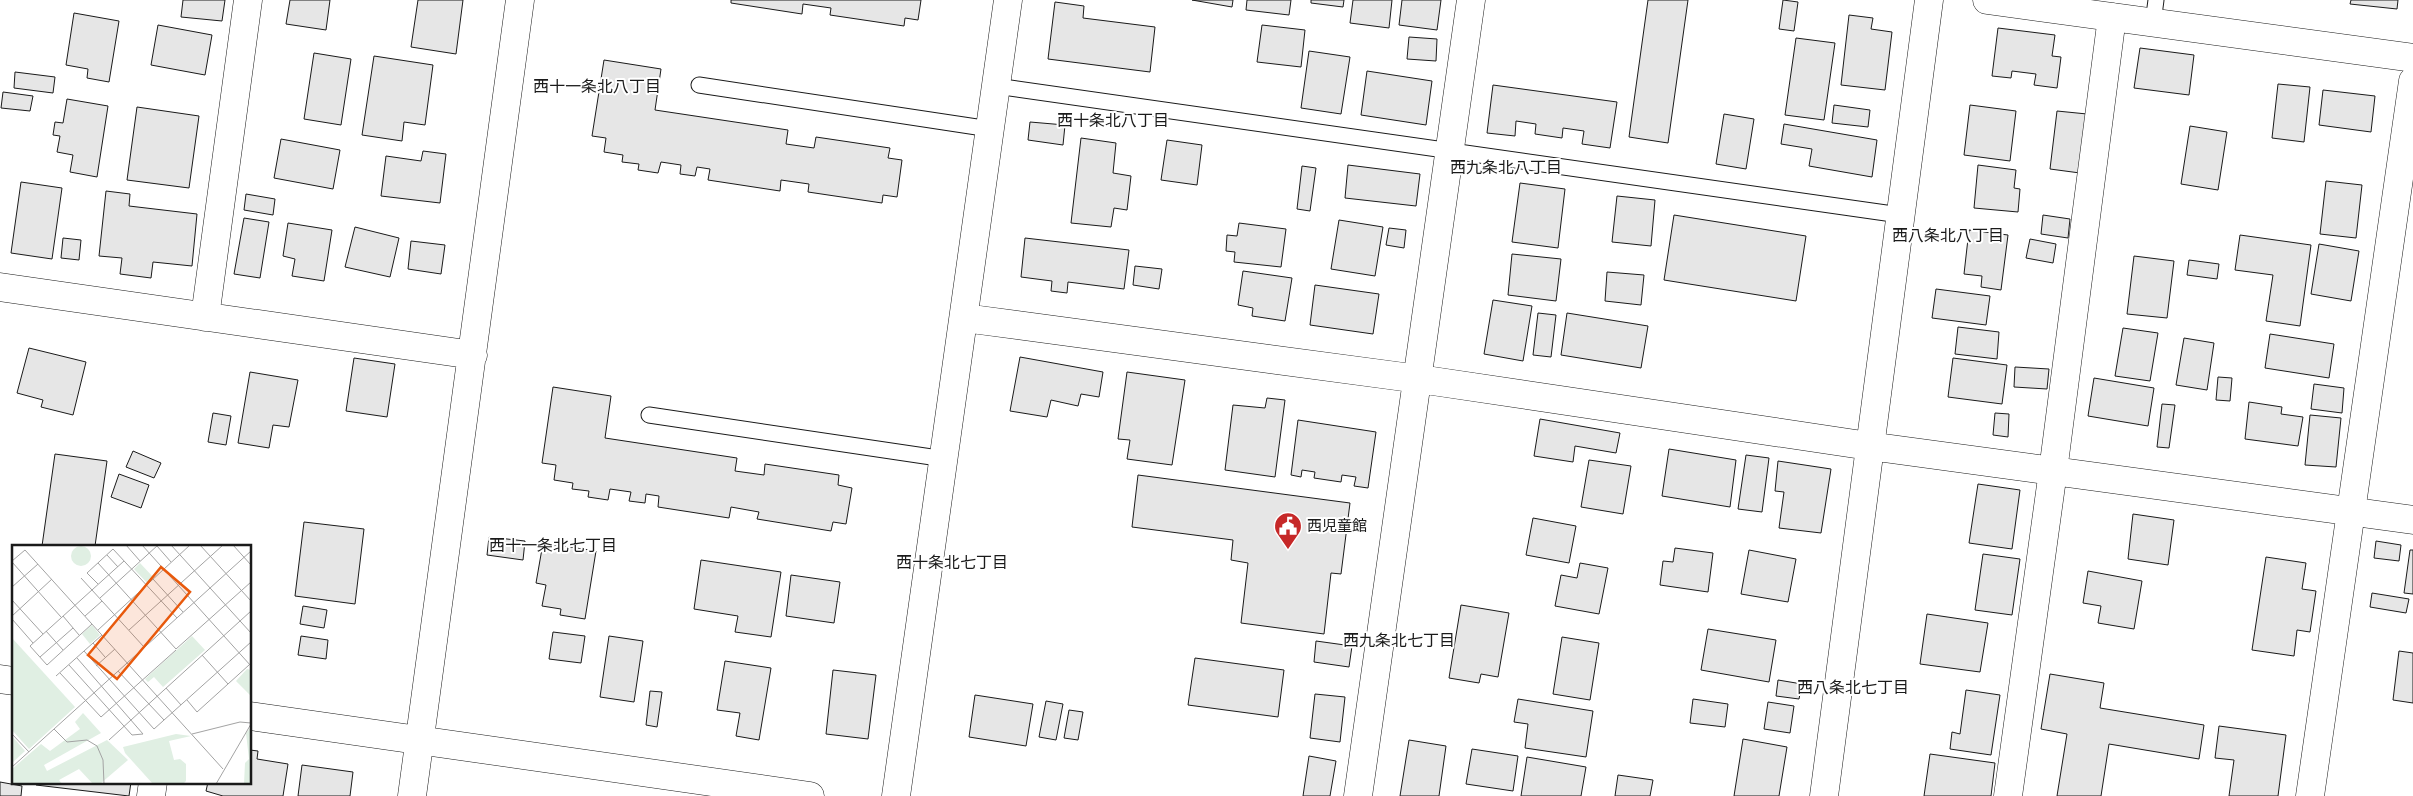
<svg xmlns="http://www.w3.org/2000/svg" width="2413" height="796" font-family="Poppins,'Noto Sans JP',sans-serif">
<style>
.building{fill:#e6e6e6;stroke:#1a1a1a}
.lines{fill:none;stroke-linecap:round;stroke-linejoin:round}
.lane-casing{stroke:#1a1a1a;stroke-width:17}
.street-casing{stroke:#1a1a1a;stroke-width:29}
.lane{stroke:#fff;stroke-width:15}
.street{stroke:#fff;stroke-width:28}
.labels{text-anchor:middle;stroke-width:4;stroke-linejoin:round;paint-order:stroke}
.poi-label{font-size:15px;fill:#1a1a1a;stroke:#fff;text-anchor:start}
.neighbourhood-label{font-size:16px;fill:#1a1a1a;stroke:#fff}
.inset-road{fill:none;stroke:#a3a3a3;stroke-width:1}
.view{fill:#e8590c;fill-opacity:0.15;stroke:#e8590c;stroke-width:2.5}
.inset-edge{fill:none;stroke:#1a1a1a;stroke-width:2.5}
</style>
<rect width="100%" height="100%" fill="#fff"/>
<!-- building -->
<path class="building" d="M183 0H225L222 21 181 17Z
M290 0H330L326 30 286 24Z
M418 0H463L456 54 411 47Z
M731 0H921L918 20 905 18 904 26 830 15 831 8 803 4 802 14 731 3Z
M1192 0H1233L1232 7Z
M1247 0H1291L1289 15 1246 10Z
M1311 0H1344L1343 7 1311 3Z
M1353 0H1392L1389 28 1350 23Z
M1402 0H1441L1437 30 1399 25Z
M1648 0H1688L1668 143 1629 137Z
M1783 0 1798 2 1794 31 1779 29Z
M2351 0H2398L2397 9 2350 4Z
M1055 2 1084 6 1083 18 1155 27 1150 72 1048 59Z
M74 13 119 21 109 82 87 78 88 69 66 65Z
M1849 15 1873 18 1871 29 1892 32 1885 90 1841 85Z
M158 25 212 35 205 75 151 65Z
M1262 25 1305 30 1301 67 1257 62Z
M1998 28 2055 35 2052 56 2061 57 2057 88 2034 85 2036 74 2012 71 2011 78 1992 76Z
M1409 37 1437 39 1436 61 1407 59Z
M1796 38 1835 43 1824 120 1785 115Z
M2140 48 2194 55 2189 95 2134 88Z
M1309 51 1350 57 1341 114 1301 108Z
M314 53 351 59 341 125 304 119Z
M374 56 433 65 425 125 404 122 402 141 362 135Z
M604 60 661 69 655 110 788 130 786 144 814 148 816 137 890 148 888 158 902 160 897 197 883 195 882 203 808 192 809 184 781 180 780 191 708 180 710 169 697 167 695 176 680 174 681 165 661 162 658 173 638 170 639 164 622 162 623 155 604 152 606 138 592 136Z
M1367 71 1432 81 1426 125 1361 115Z
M15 72 55 77 53 93 14 88Z
M2278 84 2310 87 2304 142 2272 138Z
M1493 85 1617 102 1610 148 1582 144 1584 131 1563 128 1562 138 1535 134 1536 124 1516 121 1515 136 1487 133Z
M2323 90 2375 96 2371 132 2319 125Z
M3 92 33 96 30 111 1 108Z
M67 99 108 106 97 177 70 172 73 155 57 152 60 136 53 135 55 122 63 123Z
M1834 105 1870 110 1868 127 1832 123Z
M1970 105 2016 111 2010 161 1964 155Z
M137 107 199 116 189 188 127 180Z
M2057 111 2087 114 2080 173 2050 169Z
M1724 114 1754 119 1746 169 1716 164Z
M1030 122 1065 125 1063 145 1028 140Z
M1784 124 1877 140 1872 177 1809 166 1812 149 1781 144Z
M2190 126 2227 132 2218 190 2181 184Z
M1081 138 1116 143 1113 173 1131 176 1127 210 1114 208 1111 227 1071 223Z
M281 139 340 150 333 189 274 178Z
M1167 140 1202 145 1197 185 1161 180Z
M423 151 446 154 440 203 381 196 386 156 421 161Z
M1348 165 1420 174 1416 206 1345 198Z
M1978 165 2016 170 2014 188 2020 189 2018 212 1974 208Z
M1302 166 1316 168 1310 211 1297 209Z
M2326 181 2362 185 2356 238 2320 234Z
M21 182 62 188 52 259 11 253Z
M1520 183 1565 189 1558 248 1512 242Z
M106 191 130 194 129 206 197 214 192 266 153 262 151 278 120 274 122 258 99 256Z
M246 194 275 199 273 215 244 210Z
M1617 196 1655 200 1651 246 1612 242Z
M1674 215 1806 236 1796 301 1664 280Z
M2043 215 2070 219 2068 238 2041 234Z
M244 218 269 222 260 278 234 274Z
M1339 220 1383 227 1375 276 1331 269Z
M288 223 332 230 324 281 292 276 295 259 283 256Z
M1239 223 1286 229 1281 267 1234 262 1235 252 1226 251 1227 235 1237 236Z
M355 227 399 238 390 277 345 267Z
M1389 228 1406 230 1404 248 1386 245Z
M1969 230 2008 235 2001 290 1981 287 1982 276 1964 274Z
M2240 235 2311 245 2300 326 2266 321 2273 275 2235 270Z
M63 238 81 240 79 260 61 258Z
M1025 238 1129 250 1124 289 1068 282 1067 293 1051 291 1052 281 1021 277Z
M2030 239 2056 244 2053 263 2026 258Z
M411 241 445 245 441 274 408 269Z
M2319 244 2359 251 2351 301 2311 294Z
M1512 254 1561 259 1556 301 1508 295Z
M2134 256 2174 261 2167 318 2127 314Z
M2189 260 2219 264 2217 279 2187 275Z
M1135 266 1162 269 1159 289 1133 285Z
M1243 271 1292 278 1285 321 1252 316 1253 308 1238 305Z
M1607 272 1644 275 1641 305 1605 301Z
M1315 285 1379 294 1373 334 1310 325Z
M1936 289 1990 296 1986 325 1932 318Z
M1493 300 1532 306 1523 361 1484 354Z
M1538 313 1556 315 1551 357 1533 355Z
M1567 313 1648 326 1641 368 1561 355Z
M1958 327 1999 332 1997 359 1955 354Z
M2123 328 2158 333 2150 381 2115 376Z
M2270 334 2334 344 2329 378 2265 368Z
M2184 338 2214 343 2207 390 2176 385Z
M29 348 86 362 73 415 41 407 43 400 17 393Z
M1020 357 1103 372 1099 397 1081 394 1078 406 1051 400 1047 417 1010 411Z
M354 358 395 364 387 417 346 411Z
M1953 358 2007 365 2002 404 1948 397Z
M2015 367 2049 369 2047 389 2014 387Z
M250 372 298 380 289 427 273 425 269 448 238 443Z
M1127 372 1185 380 1172 465 1127 459 1130 440 1118 439Z
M2218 377 2232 378 2230 401 2216 400Z
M2094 378 2154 388 2148 426 2088 416Z
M2314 384 2344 388 2342 413 2311 409Z
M553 387 611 396 605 438 737 458 735 471 764 475 765 464 839 475 838 485 852 488 846 524 833 522 831 531 757 519 759 512 731 507 729 518 658 507 659 496 646 494 645 503 629 501 631 492 610 489 608 500 588 497 589 491 572 489 573 483 554 480 556 465 542 463Z
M1267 398 1285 400 1275 477 1225 470 1233 405 1265 408Z
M2249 402 2282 407 2281 414 2303 417 2298 446 2245 439Z
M2162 404 2175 405 2169 448 2157 447Z
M213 413 231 416 226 445 208 442Z
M1995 413 2009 414 2008 437 1993 435Z
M2310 415 2341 418 2336 467 2305 465Z
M1540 419 1620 433 1616 453 1575 446 1573 462 1534 456Z
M1298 420 1376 432 1368 488 1354 486 1356 477 1342 475 1341 482 1314 478 1315 472 1302 470 1301 477 1291 475Z
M1669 449 1736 460 1730 507 1662 496Z
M133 451 161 463 154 478 126 467Z
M55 454 107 461 95 546H42Z
M1746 455 1769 458 1762 512 1738 509Z
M1589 460 1631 466 1623 514 1581 507Z
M1778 461 1831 469 1821 533 1779 528 1784 492 1775 491Z
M119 474 149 485 141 508 111 497Z
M1138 475 1350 503 1341 574 1331 573 1324 634 1241 623 1248 563 1231 560 1233 540 1132 527Z
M1978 484 2020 490 2012 549 1969 543Z
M2133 514 2174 520 2168 565 2128 559Z
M1533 518 1576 526 1569 563 1526 555Z
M304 522 364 529 355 604 295 596Z
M489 537 525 541 523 560 487 555Z
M2376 541 2401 545 2399 561 2374 558Z
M543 543 596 551 585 619 560 615 561 609 542 606 546 585 536 583Z
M1675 548 1713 553 1708 592 1660 585 1663 561 1673 562Z
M1749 550 1796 559 1788 602 1741 594Z
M2410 550H2413V594L2404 593Z
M1983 554 2020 559 2012 615 1975 610Z
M2266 557 2306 563 2302 589 2316 591 2310 632 2297 630 2294 656 2252 650Z
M701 560 781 572 771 637 735 632 738 616 694 609Z
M1580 563 1608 568 1599 614 1555 606 1561 575 1577 578Z
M2088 571 2142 581 2134 629 2098 623 2101 606 2083 603Z
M791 575 840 582 834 623 786 616Z
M2372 593 2409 599 2406 613 2370 607Z
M1461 605 1509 613 1498 677 1481 674 1479 683 1449 678Z
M303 606 327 610 324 628 300 624Z
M1927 614 1988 623 1980 672 1920 664Z
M1708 629 1776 640 1769 682 1701 670Z
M553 632 585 636 581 663 549 659Z
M301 636 328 640 326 659 298 655Z
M609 636 643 641 634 702 600 697Z
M1562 637 1599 643 1590 700 1553 694Z
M1316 641 1352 646 1349 667 1314 662Z
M2399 651 2413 653V703L2393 700Z
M1195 658 1284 670 1278 717 1188 705Z
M725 661 771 668 759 740 736 736 740 713 717 710Z
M833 670 876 675 868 739 826 734Z
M2050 674 2104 683 2100 708 2204 725 2199 759 2109 744 2101 796H2057L2067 734 2041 729Z
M1778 680 1802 684 1799 699 1776 696Z
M1966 690 2000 695 1991 755 1950 749 1952 732 1960 734Z
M650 691 662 692 657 727 646 725Z
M1315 694 1345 697 1340 742 1310 738Z
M975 695 1033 704 1026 746 969 737Z
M1518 699 1593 711 1586 757 1525 748 1528 724 1514 722Z
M1693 699 1728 704 1725 727 1690 723Z
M1046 701 1063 704 1056 740 1039 737Z
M1768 702 1794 706 1790 733 1764 729Z
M1069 710 1083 712 1078 740 1064 738Z
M2219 726 2286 735 2278 796H2229L2234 760 2215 758Z
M1743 739 1787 747 1779 796H1734Z
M1409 740 1446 746 1439 796H1400Z
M1472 749 1518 756 1513 791 1466 784Z
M250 750 258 751 257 759 288 764 283 796H223L206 791 208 782H250Z
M1930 754 1995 763 1991 796H1924Z
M1309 756 1336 761 1330 796H1303Z
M1527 757 1586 767 1581 796H1521Z
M302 765 353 772 350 796H298Z
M1618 775 1653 780 1650 796H1615Z
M0 782 22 786 21 796H0Z
M36 782H131L129 796 36 785Z"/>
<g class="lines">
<!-- lane casing -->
<g class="lane-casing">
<path id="lane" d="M2153 23 2156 0
M699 85 990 129
M996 86 1900 215
M649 415 945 459"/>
</g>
<!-- street casing -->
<g class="street-casing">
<path id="street" d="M1987 0 2413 58
M0 287 473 355
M205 317 248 0
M964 318 1419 379 1869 446 2413 520
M0 679 14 681
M250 716 810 796
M151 796 153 782
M412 796 520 0
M896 796 1008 0
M1358 796 1471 0
M1824 796 1929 0
M2008 796 2053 471 2112 17
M2310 796 2413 81"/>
</g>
<!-- lane -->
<use href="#lane" class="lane"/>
<!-- street -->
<use href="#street" class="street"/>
</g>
<!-- icons -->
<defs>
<g id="civic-pin" transform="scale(1.4375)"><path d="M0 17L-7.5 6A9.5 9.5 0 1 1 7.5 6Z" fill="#c62828" stroke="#fff"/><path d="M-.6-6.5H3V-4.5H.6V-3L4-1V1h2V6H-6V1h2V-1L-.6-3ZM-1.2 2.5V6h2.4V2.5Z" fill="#fff"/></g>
</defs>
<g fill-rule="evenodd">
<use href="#civic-pin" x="1288" y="526"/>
</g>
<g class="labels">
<!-- poi labels -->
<g class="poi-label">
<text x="1307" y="531">西児童館</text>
</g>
<!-- neighbourhood labels -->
<g class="neighbourhood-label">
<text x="597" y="92">西十一条北八丁目</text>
<text x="1113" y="126">西十条北八丁目</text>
<text x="1506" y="173">西九条北八丁目</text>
<text x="1948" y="241">西八条北八丁目</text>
<text x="553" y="551">西十一条北七丁目</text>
<text x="952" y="568">西十条北七丁目</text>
<text x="1399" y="646">西九条北七丁目</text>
<text x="1853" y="693">西八条北七丁目</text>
</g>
</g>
<!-- overview -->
<g transform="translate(12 545)">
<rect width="239" height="239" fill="#fff"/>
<path d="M59 11a10 10 0 1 1 20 0a10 10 0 1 1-20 0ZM128 18 141 32 135 38 122 24ZM80 80 88 90 78 99 70 89ZM180 91 193 105 151 142 142 132 136 137 133 134ZM0 93 63 162 17 204 0 185ZM235 124 239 125V151L224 136ZM71 168 89 188 32 220 35 226 95 195 116 215 88 239H81L67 224 47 235 50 239H0V224L29 199 38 206 68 184 63 177ZM239 182V239H232L233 218 237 214 234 188ZM164 189 179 191 157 196 162 215 168 214 174 219V236L171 239H141L113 208 111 202ZM0 191 13 206 0 218Z" fill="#e0efe3"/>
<path class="inset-road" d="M114 0 128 16M130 0 239 121M159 0 239 88M188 0 239 56M221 0 239 20M145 1 159 17M95 10 106 22M0 16 13 5 211 224M0 17 49 72M86 18 164 104 239 37M69 33 132 102M141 34 171 67M86 39 75 28 101 4 165 73M0 42 26 19M88 53 146 0M0 55 31 89M0 71 40 34M51 71 67 90M73 71 90 56M0 74 21 98M80 79 35 120 18 101 112 16M86 85 178 0M117 85 211 0M34 86 51 105M81 98 93 112M72 106 142 184 239 97M190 110 216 139M28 112 61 83M57 120 120 190 131 189 65 113M84 121 103 104M106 126 152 175M48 128 89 172 164 105M44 131 90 90M154 143 169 160M175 155 185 167 237 120M42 184 55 197 75 195 85 201 91 215 92 239M0 189 17 207M180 189 228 177 239 178M97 195 239 66M0 222 239 6M204 239 239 179"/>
<path class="view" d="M149 22 178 47 105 134 76 110Z"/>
<rect width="239" height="239" class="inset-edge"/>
</g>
</svg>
